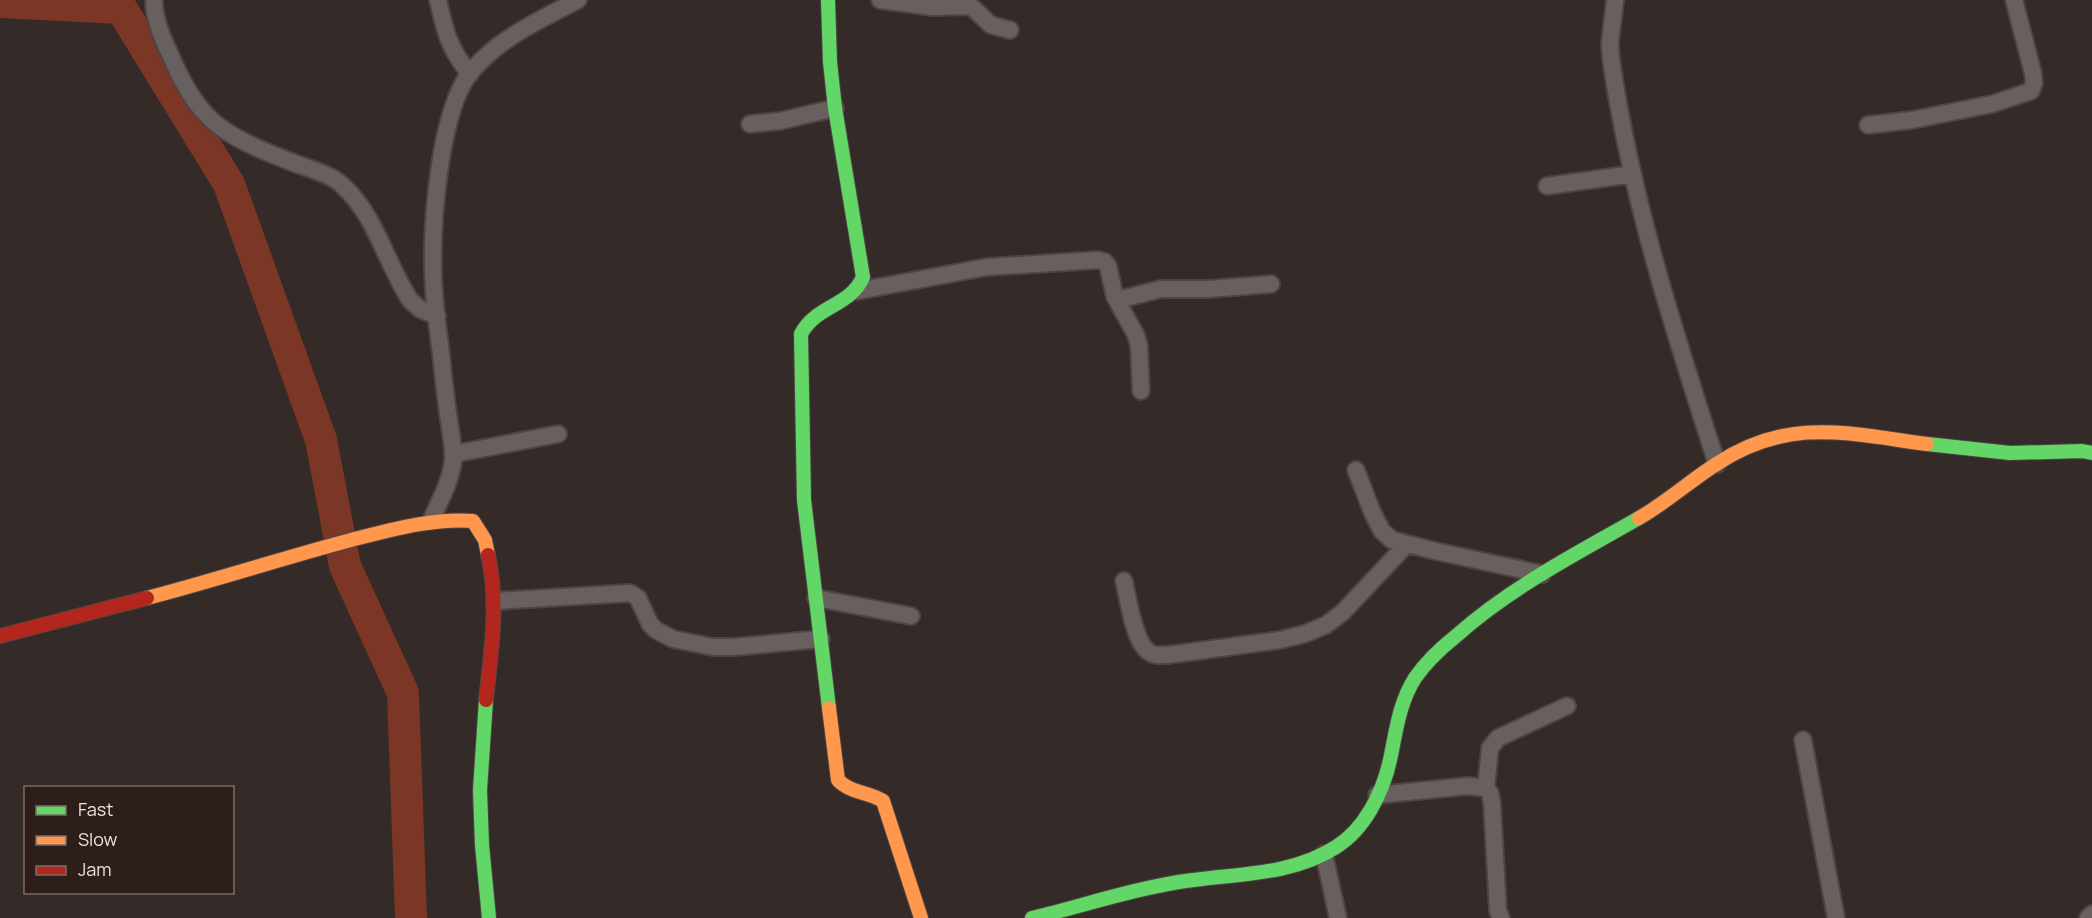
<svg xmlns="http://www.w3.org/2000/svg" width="2092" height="918" font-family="Manrope,sans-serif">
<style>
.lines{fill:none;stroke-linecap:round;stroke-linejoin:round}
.river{stroke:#7c3625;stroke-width:32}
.street-casing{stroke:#4e4543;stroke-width:20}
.fast-casing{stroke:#4e4543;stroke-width:16}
.slow-casing{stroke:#4e4543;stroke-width:16}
.jam-casing{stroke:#4e4543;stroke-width:16}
.street{stroke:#68605e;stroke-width:16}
.fast{stroke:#63d668;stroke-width:14}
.slow{stroke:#ff974d;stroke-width:14}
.jam{stroke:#b3261e;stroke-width:14}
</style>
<rect width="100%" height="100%" fill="#342a28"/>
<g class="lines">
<!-- river -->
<path class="river" d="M0 2 121 8 229 184 321 440 345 566 403 693 411 918"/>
<!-- street casing -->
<g class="street-casing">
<path id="street" d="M154 0C154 22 164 41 173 61 183 84 198 111 220 127 240 142 271 154 294 163 310 169 331 174 343 186 376 216 386 263 410 300L420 309 437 316
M438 0C445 31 449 49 470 74
M880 0 933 7 968 6 973 8 991 25 1010 30
M1615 0 1610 43 1611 59C1631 198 1674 331 1717 464
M750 124 780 121 835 108
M1868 125 1912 120 1992 104 2031 91 2034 83 2033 73 2014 0
M1547 186 1633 174
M857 291 987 267 1098 260 1105 262 1108 266 1115 297 1136 335 1139 346 1141 391
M1117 300 1161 289H1209L1271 284
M453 454 558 434
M1356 470 1373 514 1382 531 1392 540 1435 551 1542 574
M431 521C439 502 450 483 453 462 454 448 451 434 449 421 446 399 443 376 441 353 437 325 433 296 433 267 432 219 440 111 470 73 497 39 540 20 578 0
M1124 581C1128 598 1134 643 1149 652 1154 656 1161 655 1167 655L1280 640 1304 634 1326 625 1343 612 1406 545
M816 598 911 616
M495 601 630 593 638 598 650 624 656 630 673 639 713 647H733L821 639
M1803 740 1836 918
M1486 788 1490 748 1498 738 1567 706
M1377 795 1468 786 1486 788 1490 793 1492 803 1498 911 1501 918
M1324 854 1338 918
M2088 918 2092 914"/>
</g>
<!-- fast casing -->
<g class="fast-casing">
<path id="fast" d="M828 0 830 62 835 108 863 277C851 306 815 306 801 334L804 500 829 708
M1927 444 2010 453 2082 451 2092 453
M486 700 480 790 482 845 489 918
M1032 918C1079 907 1125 891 1173 883 1227 873 1288 878 1336 847 1365 829 1383 792 1390 760 1396 732 1399 703 1415 678 1426 662 1441 648 1456 636 1511 587 1576 554 1639 518"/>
</g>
<!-- slow casing -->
<g class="slow-casing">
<path id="slow" d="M1639 518C1667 502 1691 480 1718 463 1791 416 1849 434 1927 444
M147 598C216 580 283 558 351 540 391 530 432 518 473 521L485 540 488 555
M829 708 838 780C850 793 869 792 883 801L921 918"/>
</g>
<!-- jam casing -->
<g class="jam-casing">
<path id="jam" d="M0 636 147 598
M486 700C491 653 499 602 488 555"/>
</g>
<!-- street -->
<use href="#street" class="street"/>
<!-- fast -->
<use href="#fast" class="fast"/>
<!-- slow -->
<use href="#slow" class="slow"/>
<!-- jam -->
<use href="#jam" class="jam"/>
</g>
<!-- legend -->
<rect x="24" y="786" width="210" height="108" fill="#2e1e19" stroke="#7a6c68" stroke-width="1.5"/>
<rect x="36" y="806" width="30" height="9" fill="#63d668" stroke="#7a6c68" stroke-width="1.5"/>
<text x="78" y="816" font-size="18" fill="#ede1de">Fast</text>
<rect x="36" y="836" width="30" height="9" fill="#ff974d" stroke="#7a6c68" stroke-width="1.5"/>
<text x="78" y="846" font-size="18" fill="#ede1de">Slow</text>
<rect x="36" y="866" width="30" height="9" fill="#b3261e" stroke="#7a6c68" stroke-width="1.5"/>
<text x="78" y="876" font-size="18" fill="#ede1de">Jam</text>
</svg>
